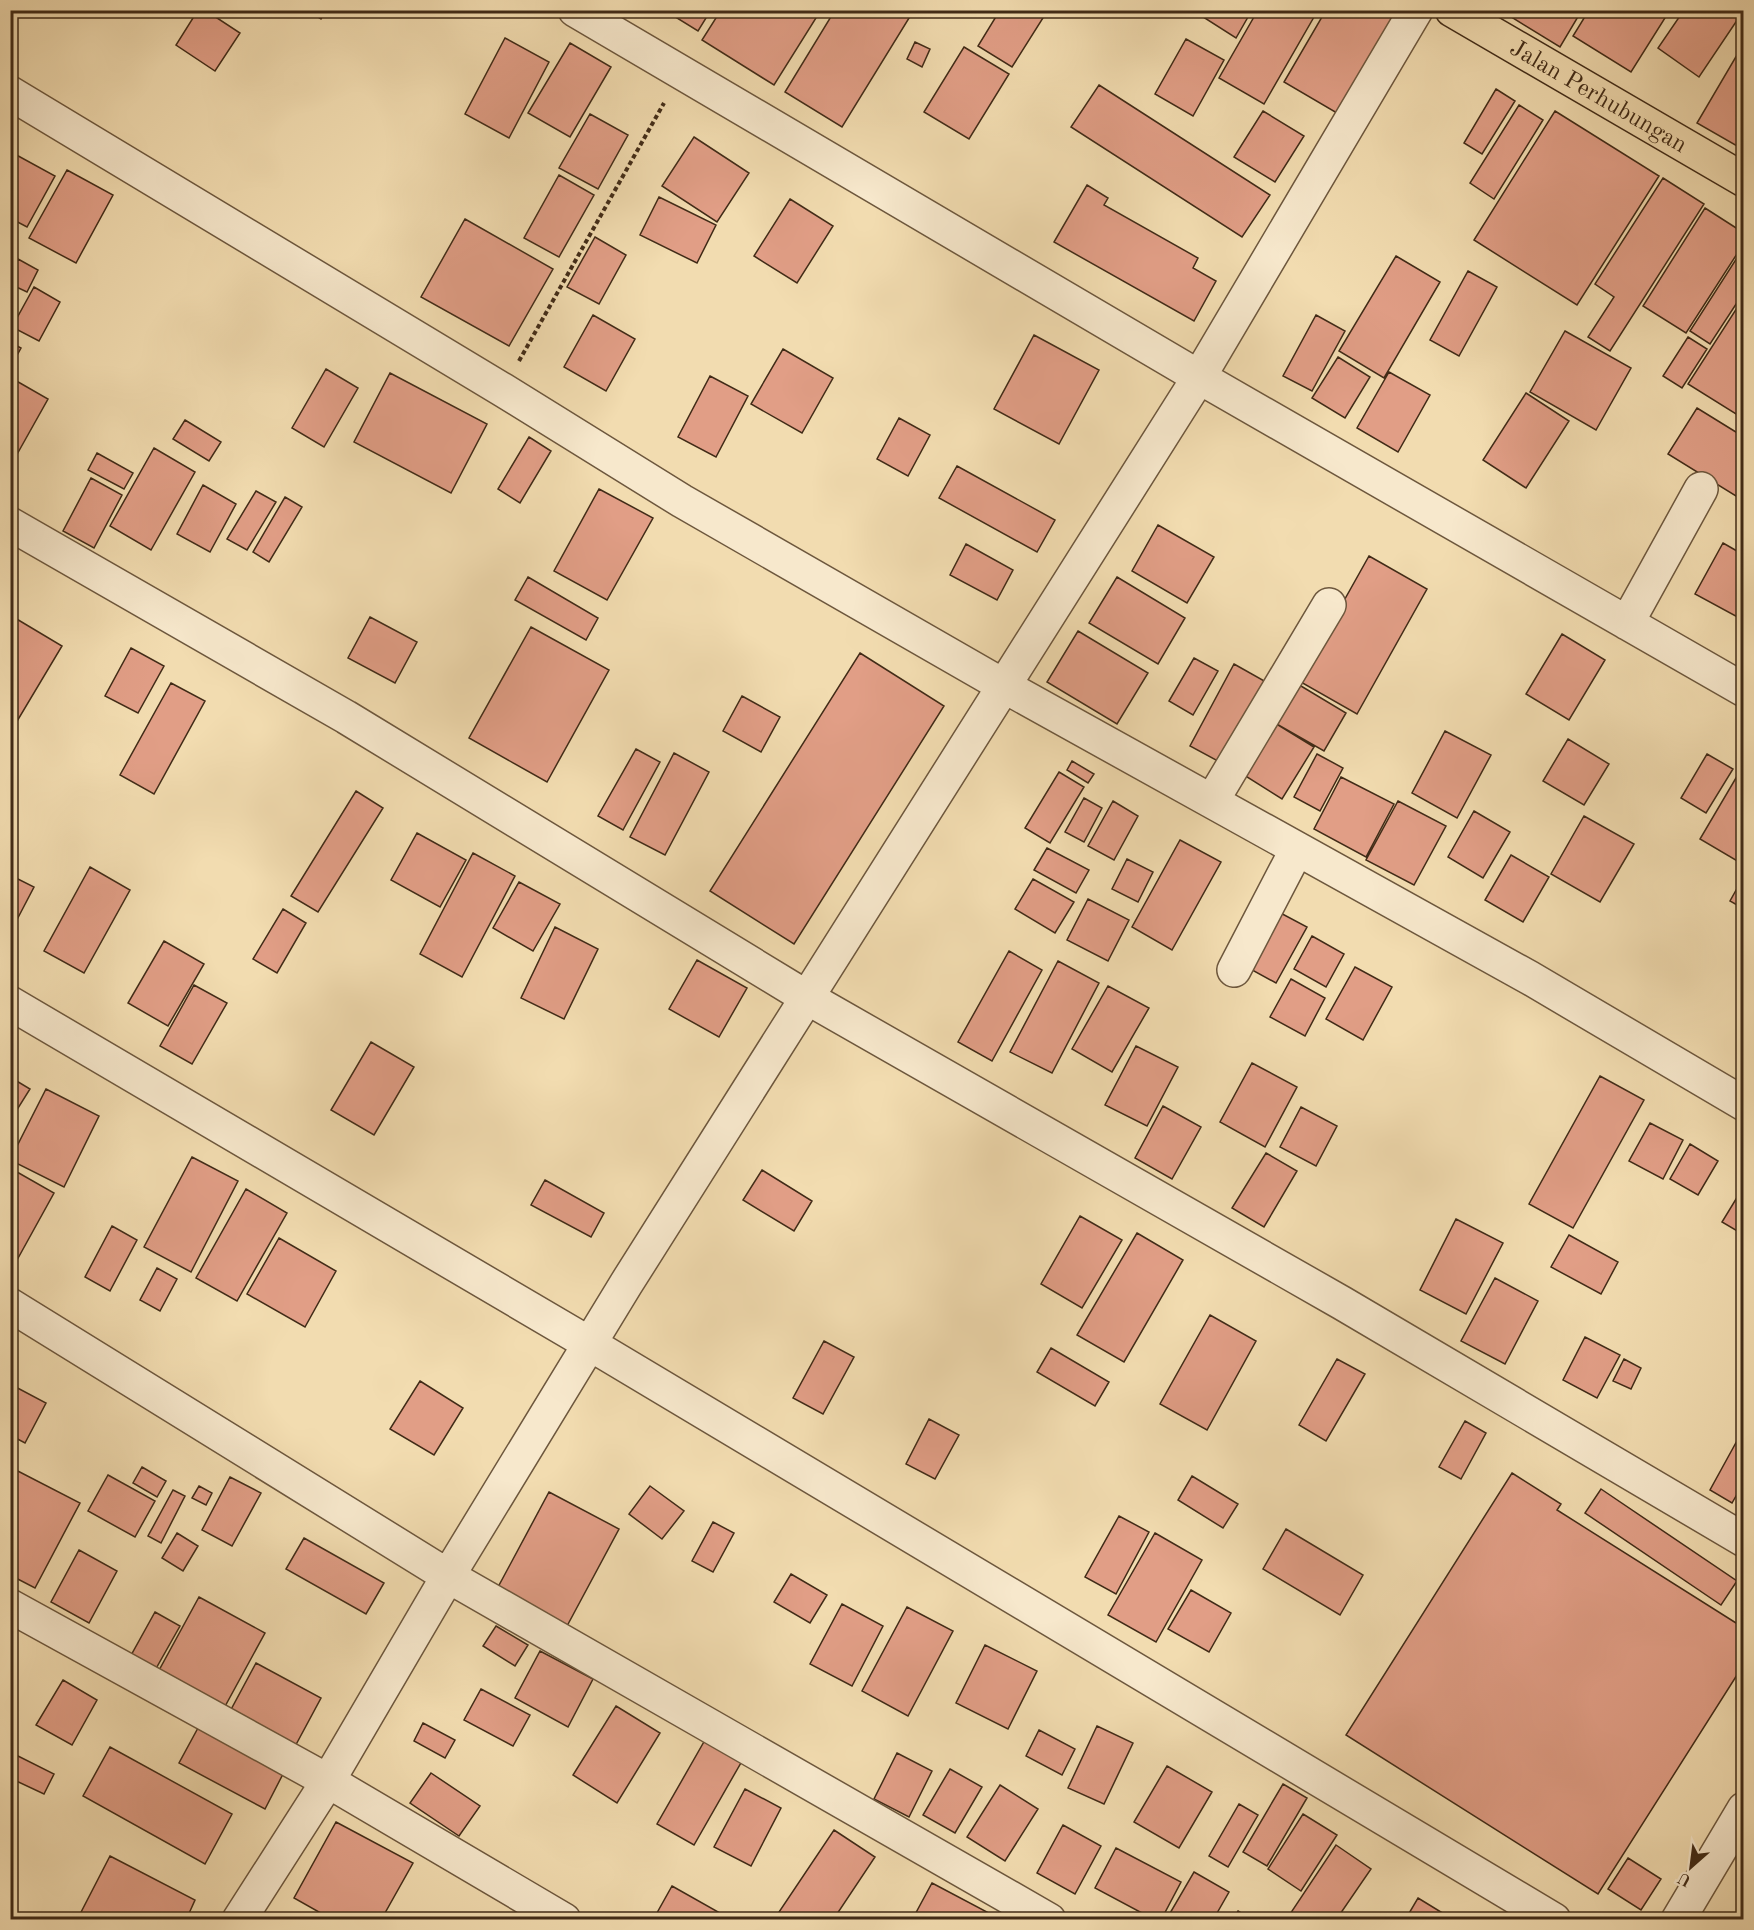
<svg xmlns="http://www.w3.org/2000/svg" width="1754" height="1930" font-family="'Old Standard TT',serif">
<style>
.building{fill:#e19e86;stroke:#412b17;stroke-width:1.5}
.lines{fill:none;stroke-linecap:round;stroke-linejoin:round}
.minor-casing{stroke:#6d573d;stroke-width:36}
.major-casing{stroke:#412b17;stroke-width:36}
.path{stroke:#412b17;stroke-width:4;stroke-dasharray:4.5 3;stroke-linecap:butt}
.minor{stroke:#f7e8cc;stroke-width:33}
.major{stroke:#f2dcb0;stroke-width:33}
.labels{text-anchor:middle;stroke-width:4.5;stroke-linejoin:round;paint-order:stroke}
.street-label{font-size:24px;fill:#412b17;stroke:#f7e8cc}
</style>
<rect width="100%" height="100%" fill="#f2dcb0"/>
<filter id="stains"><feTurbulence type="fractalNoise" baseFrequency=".00333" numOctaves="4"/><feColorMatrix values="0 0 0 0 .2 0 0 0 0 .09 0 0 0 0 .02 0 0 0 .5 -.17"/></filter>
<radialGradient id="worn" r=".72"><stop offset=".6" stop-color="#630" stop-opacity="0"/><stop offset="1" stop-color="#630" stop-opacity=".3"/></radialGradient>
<!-- building -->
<path class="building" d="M198 10H205L240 33 215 71 176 45Z
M307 10H326L321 19Z
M664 10H711L698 31Z
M721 10H821L774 85 702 40Z
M835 10H914L842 127 785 92Z
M1000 10H1048L1012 67 978 46Z
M1203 10H1252L1236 38 1200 15Z
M1258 10H1318L1264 104 1219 78Z
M1326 10H1388L1400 17 1342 116 1284 82Z
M1500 10H1582L1560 47Z
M1589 10H1670L1631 72 1573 36Z
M1684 10H1744L1699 77 1658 48Z
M505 38 549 62 509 138 465 114Z
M1186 39 1224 60 1193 116 1155 94Z
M915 42 930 49 922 67 907 59Z
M570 43 611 67 570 137 528 113Z
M1744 43V150L1697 123Z
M964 47 1009 74 969 139 924 112Z
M1099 85 1270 195 1242 237 1071 127Z
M1496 89 1515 101 1482 154 1464 143Z
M1519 105 1543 120 1494 199 1470 183Z
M1263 111 1304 136 1275 182 1234 157Z
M1555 111 1659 176 1577 305 1474 240Z
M590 114 628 135 598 189 559 168Z
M694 137 749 173 717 222 662 186Z
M11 152 55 176 27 227 10 218Z
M67 170 113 195 76 263 29 238Z
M559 175 594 195 559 257 524 238Z
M1663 178 1704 204 1610 351 1588 337 1614 297 1595 284Z
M1087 185 1108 198 1104 205 1198 258 1193 268 1216 281 1194 321 1054 242Z
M659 197 716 225 697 263 640 235Z
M790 199 833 226 797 283 754 256Z
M1705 208 1744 233V243L1686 333 1643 306Z
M465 219 553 269 509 346 421 297Z
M595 237 626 255 599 304 567 287Z
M1744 247V292L1710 344 1690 331Z
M1396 256 1440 282 1384 378 1339 351Z
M18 259 38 270 27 292 10 284V274Z
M1468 271 1497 287 1459 356 1430 340Z
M34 287 60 302 39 341 12 327Z
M1744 297V419L1688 384Z
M593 315 635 339 606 391 564 367Z
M1316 315 1345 331 1312 391 1283 376Z
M1565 331 1631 368 1596 430 1530 392Z
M1034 335 1099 370 1059 444 994 409Z
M1688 337 1707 349 1682 388 1663 376Z
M10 342 21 348 10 368Z
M783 349 833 378 802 433 751 404Z
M1338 357 1370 377 1345 418 1312 398Z
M326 369 358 388 324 447 292 428Z
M1389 372 1430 395 1398 452 1357 428Z
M390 373 487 424 451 493 354 442Z
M710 376 748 396 716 457 678 437Z
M13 379 48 399 11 465 10 384Z
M1526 393 1569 421 1526 488 1483 460Z
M1697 408 1744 437V501L1668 454Z
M899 418 930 435 908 476 877 459Z
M185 420 221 442 209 461 173 439Z
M529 437 551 451 520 503 498 489Z
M154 448 195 472 151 550 110 526Z
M97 453 133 473 124 489 88 470Z
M957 466 1055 520 1037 552 939 498Z
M91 478 122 495 94 548 63 531Z
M203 485 236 504 210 552 177 534Z
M599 489 653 518 607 600 554 571Z
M256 491 276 502 247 550 227 539Z
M285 497 302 507 269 562 253 552Z
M1158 525 1214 557 1187 603 1132 571Z
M1723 543 1744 555 1743 620 1695 594Z
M966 544 1013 570 997 600 950 575Z
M1369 556 1427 589 1357 714 1299 681Z
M528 577 598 618 586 640 515 600Z
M1117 577 1185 618 1158 664 1089 623Z
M370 617 417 642 395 683 348 658Z
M15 618 62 646 10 733V625Z
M531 627 609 670 547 782 469 738Z
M1078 631 1148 673 1117 724 1047 682Z
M1562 634 1605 660 1569 720 1526 694Z
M131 648 164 666 138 713 105 696Z
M860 653 944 706 794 944 710 891Z
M1194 658 1218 671 1193 715 1169 701Z
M1234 664 1273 686 1229 767 1190 746Z
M1291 680 1346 713 1324 751 1268 719Z
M171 683 205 701 154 794 120 775Z
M742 696 780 717 761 752 723 731Z
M1268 719 1314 747 1282 799 1236 770Z
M1445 731 1491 755 1457 818 1412 793Z
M1568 739 1609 764 1584 805 1543 781Z
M636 749 660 762 623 830 598 816Z
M674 753 709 772 665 855 630 837Z
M1317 754 1343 768 1320 811 1294 797Z
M1707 754 1733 769 1706 813 1681 798Z
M1072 761 1094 774 1088 783 1067 770Z
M1743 766 1744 854 1739 862 1700 839Z
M1059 772 1084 787 1050 843 1025 828Z
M1341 777 1394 804 1366 857 1314 829Z
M356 791 383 808 318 912 291 896Z
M1084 798 1102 808 1084 842 1065 832Z
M1113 801 1138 816 1114 860 1088 846Z
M1398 801 1446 826 1414 885 1366 860Z
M1474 811 1510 832 1483 878 1448 857Z
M1584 816 1634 844 1600 902 1551 874Z
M417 833 466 860 440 907 391 880Z
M1180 840 1221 862 1172 950 1132 927Z
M1047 848 1089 870 1076 893 1034 870Z
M473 853 515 876 462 977 420 954Z
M1511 855 1549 877 1523 922 1485 900Z
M1127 859 1153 872 1138 902 1112 889Z
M90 867 130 890 84 973 44 951Z
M10 875 34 887 10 933Z
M1744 876V909L1730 901Z
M1033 879 1074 902 1055 933 1015 909Z
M519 882 560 904 533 951 493 928Z
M1088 899 1129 920 1108 961 1067 940Z
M283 909 306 923 277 973 253 959Z
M1273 909 1307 927 1276 983 1243 965Z
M555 927 598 949 564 1019 521 998Z
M1312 936 1344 954 1326 987 1294 969Z
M164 941 204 964 168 1026 128 1003Z
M1009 951 1042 970 992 1061 958 1042Z
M697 960 747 988 719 1037 669 1009Z
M1058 961 1099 983 1052 1073 1010 1052Z
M1355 967 1392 987 1363 1040 1326 1019Z
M1291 979 1325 998 1305 1036 1270 1017Z
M194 985 227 1003 192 1064 160 1046Z
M1108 986 1149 1008 1112 1072 1072 1049Z
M371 1042 414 1067 374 1135 331 1110Z
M1136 1046 1178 1067 1147 1126 1105 1105Z
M1252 1063 1297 1087 1265 1147 1220 1122Z
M1600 1076 1644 1100 1573 1228 1529 1204Z
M10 1077 30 1089 10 1121Z
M46 1089 99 1116 64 1187 10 1160Z
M1163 1106 1201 1127 1172 1179 1135 1158Z
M1301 1107 1337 1126 1316 1166 1280 1147Z
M1650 1123 1683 1140 1663 1179 1629 1161Z
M1690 1144 1718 1161 1698 1195 1670 1179Z
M1266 1153 1297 1171 1264 1227 1232 1208Z
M192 1157 238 1181 191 1272 144 1247Z
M10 1168 54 1193 17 1260 10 1256Z
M762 1170 812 1201 794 1231 743 1200Z
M545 1180 604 1213 591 1237 531 1205Z
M1744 1186V1235L1722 1222Z
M246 1189 287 1213 237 1301 196 1278Z
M1080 1216 1122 1240 1082 1308 1041 1284Z
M1456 1219 1503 1243 1466 1314 1420 1290Z
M112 1226 137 1240 110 1291 85 1277Z
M1137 1233 1183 1260 1124 1362 1077 1335Z
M1569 1235 1618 1262 1601 1294 1551 1267Z
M279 1238 336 1271 305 1327 247 1294Z
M157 1268 177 1279 160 1311 140 1300Z
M1495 1278 1538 1301 1505 1364 1461 1341Z
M1210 1315 1256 1341 1207 1430 1160 1404Z
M1585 1337 1620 1355 1597 1398 1563 1380Z
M824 1341 854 1357 823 1414 793 1398Z
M1051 1348 1109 1382 1095 1406 1037 1372Z
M1337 1359 1365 1374 1326 1441 1299 1425Z
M1624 1359 1641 1368 1631 1389 1613 1381Z
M420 1381 463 1408 434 1455 390 1429Z
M10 1384 46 1403 25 1443 10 1435Z
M929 1419 959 1435 935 1479 906 1464Z
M1465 1421 1486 1433 1461 1479 1439 1467Z
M1744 1428V1482L1732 1503 1710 1490Z
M10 1467 80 1503 35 1588 10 1575Z
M142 1467 166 1481 157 1497 133 1483Z
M1512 1473 1561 1504 1557 1510 1744 1628V1664L1598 1894 1346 1735Z
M108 1475 155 1501 135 1537 88 1511Z
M1192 1476 1238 1504 1223 1528 1178 1500Z
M230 1477 261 1493 232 1546 202 1530Z
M199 1486 212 1493 206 1505 192 1498Z
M650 1486 684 1511 662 1539 629 1514Z
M1601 1489 1737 1581 1721 1605 1585 1513Z
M173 1490 185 1496 161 1543 148 1536Z
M549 1492 619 1529 567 1626 497 1589Z
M1119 1516 1149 1532 1116 1594 1085 1577Z
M713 1522 734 1533 713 1572 692 1561Z
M1286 1529 1363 1575 1340 1615 1263 1569Z
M177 1533 198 1546 183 1571 162 1558Z
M1155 1533 1202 1560 1156 1642 1108 1615Z
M304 1538 384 1583 366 1614 286 1569Z
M79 1550 117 1571 89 1623 51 1602Z
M791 1574 827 1595 810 1623 774 1602Z
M1191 1590 1231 1613 1209 1652 1168 1629Z
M199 1597 265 1633 223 1710 157 1674Z
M842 1604 883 1626 852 1686 810 1664Z
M907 1607 953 1631 908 1716 862 1691Z
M155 1612 180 1626 154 1672 129 1659Z
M496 1626 528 1645 515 1666 483 1646Z
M985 1645 1037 1671 1008 1729 956 1703Z
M540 1651 593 1679 568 1727 515 1698Z
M256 1663 321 1698 292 1752 227 1717Z
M63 1680 97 1700 72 1745 36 1725Z
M481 1689 530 1715 513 1746 464 1720Z
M616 1706 660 1733 617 1803 573 1775Z
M423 1723 455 1740 445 1758 414 1741Z
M1097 1726 1133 1743 1104 1804 1068 1788Z
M198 1728 283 1774 265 1809 179 1763Z
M1039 1730 1075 1749 1062 1775 1026 1756Z
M705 1740 742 1761 694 1845 657 1824Z
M110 1747 232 1814 205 1864 83 1796Z
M12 1753 54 1774 44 1794 10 1778Z
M897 1753 932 1771 909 1817 874 1799Z
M1167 1766 1212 1792 1179 1848 1134 1822Z
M950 1769 982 1787 955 1833 923 1815Z
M431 1773 480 1806 459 1836 410 1803Z
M1283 1784 1307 1798 1267 1866 1243 1852Z
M1000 1785 1038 1809 1005 1861 967 1837Z
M745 1789 781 1808 751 1866 714 1847Z
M1239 1804 1258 1815 1228 1867 1209 1856Z
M1303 1814 1337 1835 1301 1891 1268 1869Z
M336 1822 413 1863 381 1920H333L294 1898Z
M1063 1825 1101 1846 1075 1894 1037 1873Z
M834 1830 875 1857 833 1920H785L777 1915Z
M1336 1845 1371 1869 1336 1920H1297L1290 1914Z
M1116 1848 1181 1882 1161 1920H1155L1095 1888Z
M110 1856 195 1900 186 1920H77Z
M1628 1858 1661 1879 1641 1910 1608 1889Z
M1194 1872 1229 1892 1213 1920H1166Z
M932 1883 987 1912 983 1920H912Z
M672 1886 720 1913 717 1920H653Z
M1418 1898 1454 1920H1405Z
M1744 1903V1920H1734Z
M1238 1911 1252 1920H1233Z"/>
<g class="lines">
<!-- minor casing -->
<g class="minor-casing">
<path id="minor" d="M575 10 1199 377 1744 690
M10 93 503 390 682 501 1004 686 1530 978 1744 1104
M10 524 346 717 806 997 1342 1303 1744 1540
M1627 623 1701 489
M1212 801 1329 605
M1234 970 1297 849
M10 1003 590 1344 1554 1920
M10 1305 448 1576 1049 1920
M10 1606 328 1781 564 1920
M239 1920 328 1781 448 1576 626 1284 1199 377 1416 10
M1678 1920 1744 1809"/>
</g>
<!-- major casing -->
<g class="major-casing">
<g id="major">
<path id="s1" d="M1452 10 1744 180"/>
</g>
</g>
<!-- path -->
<path class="path" d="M519 361 664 103"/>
<!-- minor -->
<use href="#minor" class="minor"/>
<!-- major -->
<use href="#major" class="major"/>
</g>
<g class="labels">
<!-- street labels -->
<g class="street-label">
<text dy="8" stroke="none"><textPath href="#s1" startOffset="170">Jalan Perhubungan</textPath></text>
</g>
</g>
<!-- margin -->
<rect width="1754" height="1930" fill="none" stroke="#f2dcb0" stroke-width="36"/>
<rect x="12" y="12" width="1730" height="1906" fill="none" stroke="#412b17" stroke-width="3"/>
<rect x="18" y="18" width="1718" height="1894" fill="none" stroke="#412b17" stroke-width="1.5"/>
<!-- north arrow -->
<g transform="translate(1691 1867) rotate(208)" stroke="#f7e8cc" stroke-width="4.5" paint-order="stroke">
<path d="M0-4.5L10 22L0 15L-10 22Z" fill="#412b17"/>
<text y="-9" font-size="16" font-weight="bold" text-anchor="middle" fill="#412b17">U</text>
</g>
<rect width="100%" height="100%" filter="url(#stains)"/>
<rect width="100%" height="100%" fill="url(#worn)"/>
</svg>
